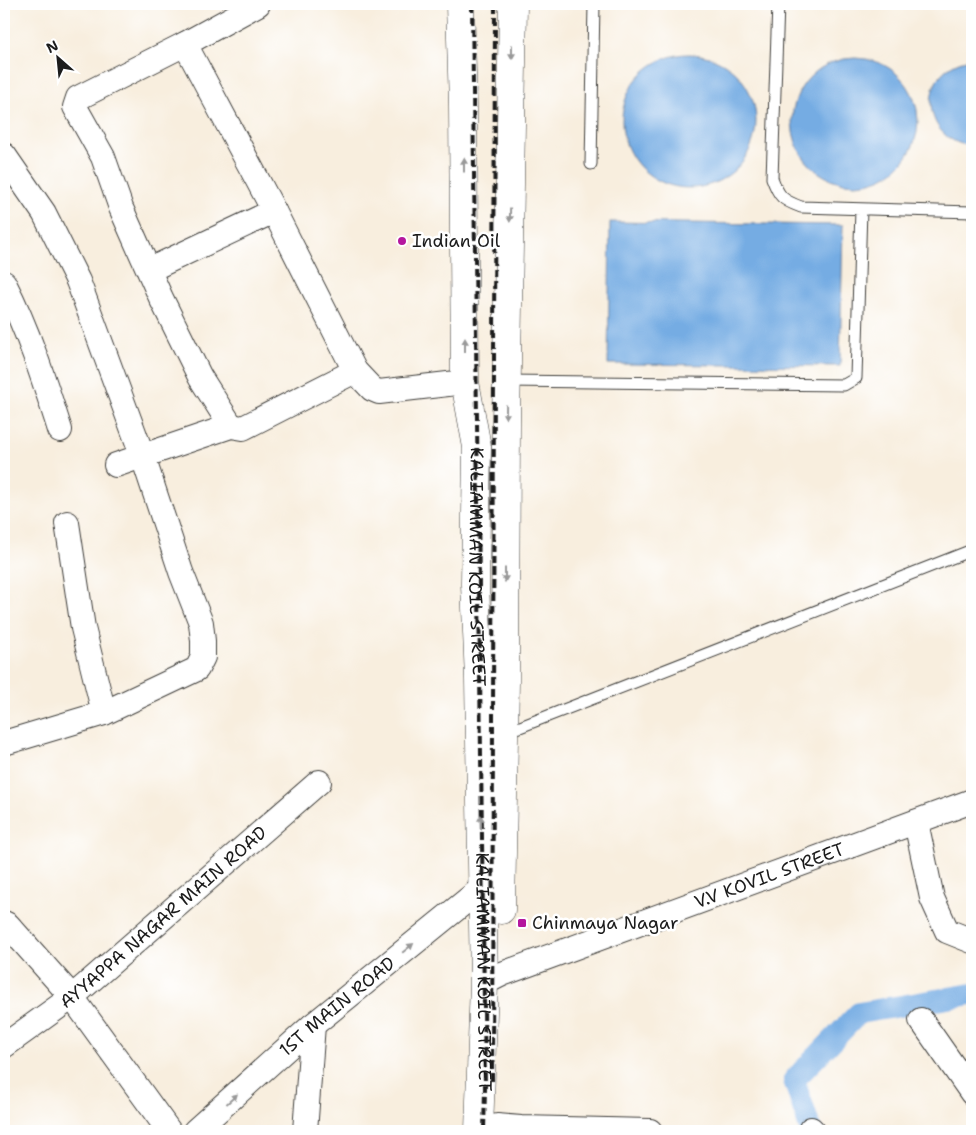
<svg xmlns="http://www.w3.org/2000/svg" width="976" height="1135" font-family="'Shantell Sans',sans-serif">
<style>
.water{fill:#74ace3;stroke:#486480}
.lines{fill:none;stroke-linecap:round;stroke-linejoin:round}
.canal{stroke:#74ace3;stroke-width:22}
.service-casing{stroke:#3d3c39;stroke-width:13}
.minor-casing{stroke:#3d3c39;stroke-width:26}
.secondary-casing{stroke:#3d3c39;stroke-width:29}
.service{stroke:#fff;stroke-width:11}
.minor{stroke:#fff;stroke-width:24}
.secondary{stroke:#fff;stroke-width:28}
.rail{stroke:#1c1c1c;stroke-width:4;stroke-dasharray:8 4;stroke-linecap:butt}
.oneway{fill:#999}
.poi-dot{fill:#b5179e;stroke:#fff;stroke-width:2}
.labels{text-anchor:middle;stroke-width:5;stroke-linejoin:round;paint-order:stroke}
.poi-label{font-size:18px;fill:#1c1c1c;stroke:#fff;text-anchor:start}
.street-label{font-size:18px;fill:#1c1c1c;stroke:#fff}
</style>
<rect width="100%" height="100%" fill="#fff"/>
<filter id="ink" filterUnits="userSpaceOnUse"><feTurbulence type="fractalNoise" baseFrequency=".02" numOctaves="2"/><feDisplacementMap in="SourceGraphic" scale="10" xChannelSelector="R" yChannelSelector="G"/><feConvolveMatrix kernelMatrix="1 2 1 2 8 2 1 2 1" color-interpolation-filters="sRGB"/></filter>
<filter id="wash" filterUnits="userSpaceOnUse"><feTurbulence type="fractalNoise" baseFrequency=".0096" numOctaves="4" result="noise"/><feDisplacementMap in="SourceGraphic" scale="20" xChannelSelector="R" yChannelSelector="G"/><feGaussianBlur stdDeviation="1.12" result="paint"/><feColorMatrix in="noise" values="0 0 0 0 0 0 0 0 0 0 0 0 0 0 0 0 0 1.4 0 .05"/><feComposite in="paint" operator="in"/></filter>
<g filter="url(#wash)">
<rect width="100%" height="100%" fill="#f8eede"/>
<!-- water -->
<path class="water" d="M622 121a67 67 0 1 1 134 0a67 67 0 1 1-134 0Z
M792 121a63 63 0 1 1 126 0a63 63 0 1 1-126 0Z
M972 59V146C918 141 917 65 972 59Z
M610 222 843 225 840 366 608 364Z"/>
<g class="lines">
<!-- canal -->
<path class="canal" d="M811 1131 794 1080 859 1013 972 994"/>
</g>
</g>
<g filter="url(#ink)">
<g class="lines">
<!-- service casing -->
<g class="service-casing">
<path id="service" d="M778 4 772 178C779 197 782 200 801 207L972 212
M591 164 594 4
M507 381 844 385 856 378 861 209
M504 729 520 727 972 550"/>
</g>
<!-- minor casing -->
<g class="minor-casing">
<g id="minor">
<path d="M258 4 185 44 274 211 355 371 372 389 379 392 465 382"/>
<path d="M185 44 78 98 75 107 103 157 121 208 161 298 200 377 231 426"/>
<path d="M4 155 44 213 78 281 143 457 181 572 201 623 203 641V657L197 669 104 713 4 743"/>
<path d="M149 270 274 211"/>
<path d="M4 283C28 330 44 380 60 430"/>
<path d="M116 465 231 426 243 428 355 371"/>
<path d="M67 523 83 628 104 713"/>
<path d="M916 822 932 898 947 931 972 941"/>
<path d="M4 923 8 925 72 997 169 1131"/>
<path id="s1" d="M484 983 502 974 972 801"/>
<path d="M921 1020 972 1093"/>
<path id="s2" d="M4 1046 72 997 319 782"/>
<path d="M497 1126 521 1128 650 1131"/>
<path d="M811 1129 813 1131"/>
<path id="s3" d="M195 1131 313 1025 482 888"/>
<path d="M305 1131 313 1025"/>
</g>
</g>
<!-- secondary casing -->
<g class="secondary-casing">
<g id="secondary">
<path id="s4" d="M460 4 463 105 465 382 477 447 475 584 479 679 484 983 479 1131"/>
<path d="M501 910 505 681 506 424 513 4"/>
</g>
</g>
<!-- service -->
<use href="#service" class="service"/>
<!-- minor -->
<use href="#minor" class="minor"/>
<!-- secondary -->
<use href="#secondary" class="secondary"/>
<!-- rail -->
<g class="rail">
<path id="s5" d="M472 4 485 1089 484 1131"/>
<path d="M492 1081 495 4"/>
</g>
</g>
<!-- one-way arrows -->
<defs><path id="oneway-solid" d="M-6-.8H1V-3.2L6.5 0L1 3.2V.8H-6Z" transform="scale(1.25)"/></defs>
<g class="oneway">
<use href="#oneway-solid" transform="translate(512 52) rotate(90)"/>
<use href="#oneway-solid" transform="translate(464 165) rotate(-90)"/>
<use href="#oneway-solid" transform="translate(510 215) rotate(91)"/>
<use href="#oneway-solid" transform="translate(465 345) rotate(-90)"/>
<use href="#oneway-solid" transform="translate(506 412) rotate(91)"/>
<use href="#oneway-solid" transform="translate(505 575) rotate(90)"/>
<use href="#oneway-solid" transform="translate(481 822) rotate(-91)"/>
<use href="#oneway-solid" transform="translate(408 948) rotate(-39)"/>
<use href="#oneway-solid" transform="translate(232 1099) rotate(-42)"/>
</g>
</g>
<!-- markers -->
<g class="poi-dot">
<circle cx="402" cy="241" r="5"/>
<rect x="517" y="918" width="10" height="10" rx="2.5"/>
</g>
<g class="labels">
<!-- poi labels -->
<g class="poi-label">
<text x="412" y="247">Indian Oil</text>
<text x="532" y="929">Chinmaya Nagar</text>
</g>
<!-- street labels -->
<g class="street-label">
<text dy="6" stroke="none"><textPath href="#s4" startOffset="564">KALIAMMAN KOIL STREET</textPath></text>
<text dy="6" stroke="none"><textPath href="#s1" startOffset="305">V.V KOVIL STREET</textPath></text>
<text dy="6" stroke="none"><textPath href="#s2" startOffset="205">AYYAPPA NAGAR MAIN ROAD</textPath></text>
<text dy="6" stroke="none"><textPath href="#s5" startOffset="968">KALIAMMAN KOIL STREET</textPath></text>
<text dy="6" stroke="none"><textPath href="#s3" startOffset="189">1ST MAIN ROAD</textPath></text>
</g>
</g>
<!-- margin -->
<rect width="976" height="1135" fill="none" stroke="#fff" stroke-width="20"/>
<!-- north arrow -->
<g transform="translate(58 58) rotate(333)" stroke="#ffffff" stroke-width="4" paint-order="stroke">
<path d="M0-4L9 19L0 12L-9 19Z" fill="#1c1c1c"/>
<text y="-8" font-size="14" font-weight="bold" text-anchor="middle" fill="#1c1c1c">N</text>
</g>
</svg>
